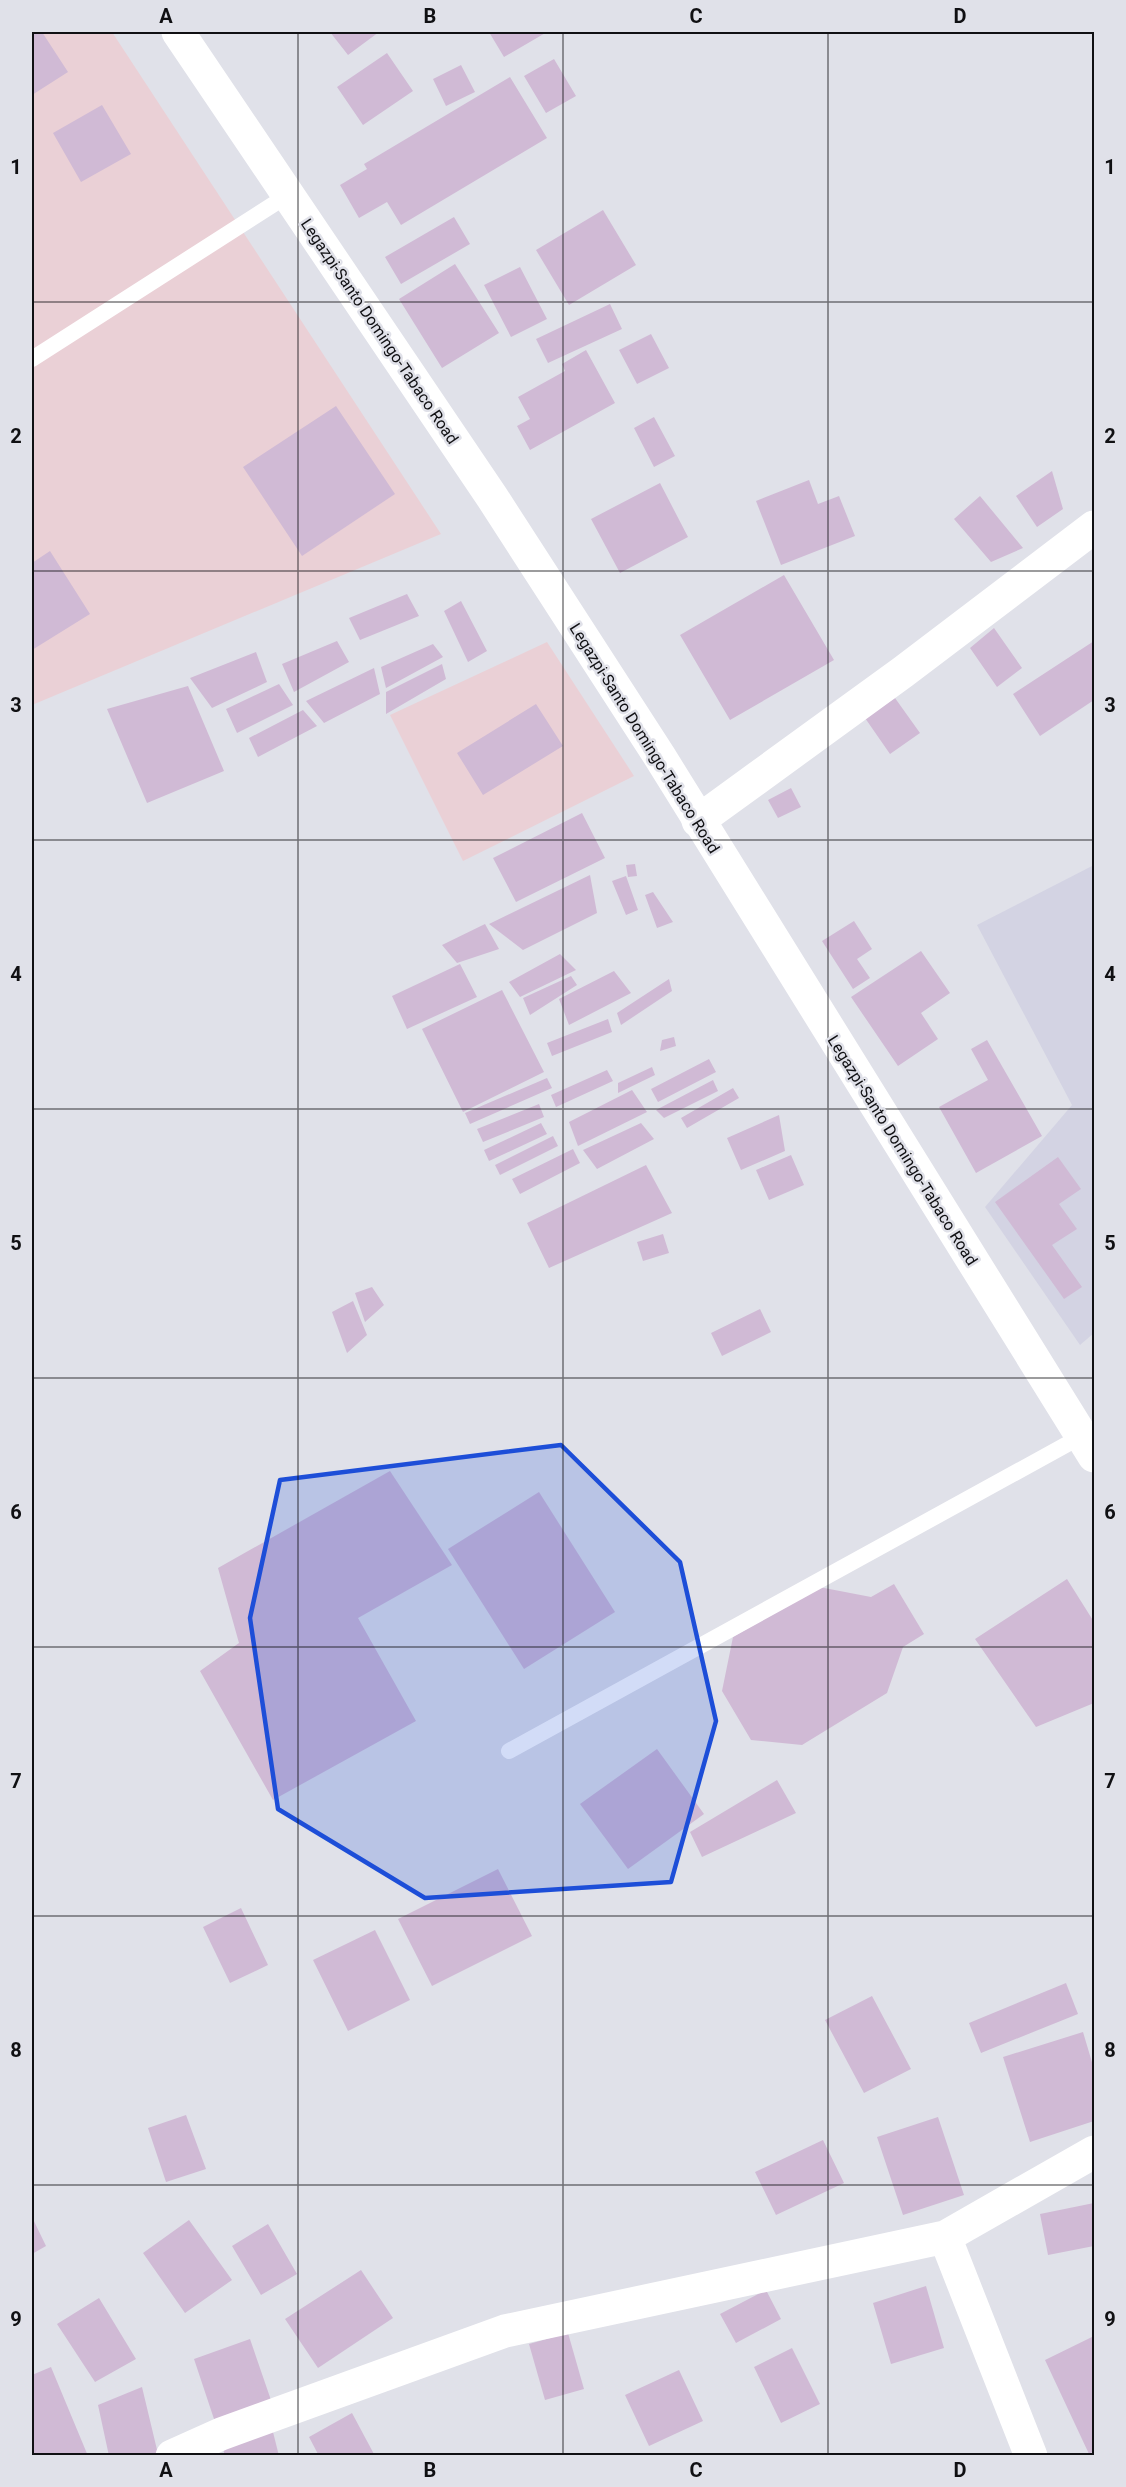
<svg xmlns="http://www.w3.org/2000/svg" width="1126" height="2487" font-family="Roboto,sans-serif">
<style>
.commercial{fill:#ead0d6}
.built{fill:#d3d3e3}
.building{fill:#d0bad5}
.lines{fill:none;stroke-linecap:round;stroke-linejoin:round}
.service{stroke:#fff;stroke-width:16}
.minor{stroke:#fff;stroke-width:33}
.primary{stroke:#fff;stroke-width:33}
.marked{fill:#1d4ed8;fill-opacity:0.2;stroke:#1d4ed8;stroke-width:4.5;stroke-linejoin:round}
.grid{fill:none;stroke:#101013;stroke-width:1.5;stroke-opacity:0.55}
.labels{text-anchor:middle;stroke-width:5;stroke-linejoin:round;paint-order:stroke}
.street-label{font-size:16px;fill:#101013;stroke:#e0e1e9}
.neatline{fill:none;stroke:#101013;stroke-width:2}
.grid-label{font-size:20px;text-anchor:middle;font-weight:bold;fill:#101013}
</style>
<rect width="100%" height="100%" fill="#e0e1e9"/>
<!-- commercial -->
<path class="commercial" d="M32 32H112L441 534 32 705Z
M547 642 634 776 463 861 390 715Z"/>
<!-- built -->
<path class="built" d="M1094 865V1333L1080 1345 985 1207 1072 1105 977 925Z"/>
<!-- building -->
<path class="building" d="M32 32H42L68 72 32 95Z
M330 32H379L348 55Z
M489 32H547L504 57Z
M387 53 413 91 363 125 337 87Z
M554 59 576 96 546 113 524 76Z
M461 65 475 92 446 106 433 79Z
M510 77 547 138 401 225 387 202 359 218 340 185 367 169 364 164Z
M102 105 131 154 81 182 53 133Z
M603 210 636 265 569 305 536 250Z
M454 217 470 244 401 284 385 257Z
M455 264 499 333 442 368 399 299Z
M520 267 547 319 511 337 484 285Z
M610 304 622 329 548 363 536 339Z
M651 334 669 368 637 384 619 350Z
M586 350 615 403 530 450 517 426 530 419 518 397 565 371 562 364Z
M336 406 395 494 302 556 243 467Z
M654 417 675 456 654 467 634 428Z
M1052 471 1063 509 1037 527 1016 496Z
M809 480 818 504 839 496 855 536 781 565 756 501Z
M660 483 688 537 620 573 591 519Z
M980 496 1023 548 991 562 954 519Z
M50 551 90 614 32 650V563Z
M784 575 834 660 730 720 680 635Z
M407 594 419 616 360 640 349 618Z
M461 601 487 651 468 662 444 611Z
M994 628 1022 668 997 687 970 648Z
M337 641 349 662 294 692 282 664Z
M1094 641V700L1040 736 1013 694Z
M433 644 443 657 386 688 381 667Z
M256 652 267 682 212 708 190 678Z
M442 664 446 679 386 714V692Z
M374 668 380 694 324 723 306 701Z
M279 684 293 705 237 733 226 709Z
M188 686 224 771 147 803 107 709Z
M895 698 920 733 890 754 865 718Z
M536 704 563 746 483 795 457 753Z
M303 710 317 726 258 757 249 738Z
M791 788 801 807 778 818 768 800Z
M582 813 605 858 516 902 493 858Z
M635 864 637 876 628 877 626 865Z
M590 875 597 913 523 950 489 924Z
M626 876 638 910 626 915 612 881Z
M653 892 673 922 657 928 645 895Z
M854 921 872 949 857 959 870 978 853 989 822 941Z
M485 924 499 949 457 963 442 945Z
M921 951 950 993 921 1013 938 1039 898 1066 851 997Z
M560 954 576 970 520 997 509 982Z
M460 964 477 997 407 1029 392 996Z
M614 971 631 993 569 1025 559 999Z
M571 976 577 985 530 1015 523 998Z
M669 979 672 991 621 1025 617 1013Z
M502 990 544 1072 463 1112 422 1029Z
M608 1019 612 1032 552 1056 547 1043Z
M674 1037 676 1046 660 1051 662 1040Z
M987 1040 1042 1136 976 1173 939 1107 988 1080 971 1049Z
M709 1059 716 1072 658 1102 651 1089Z
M652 1067 655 1075 618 1093V1083Z
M607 1070 613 1081 556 1107 551 1095Z
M547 1078 552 1088 470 1124 465 1113Z
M713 1080 718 1091 664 1118 656 1110Z
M733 1088 739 1098 687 1128 681 1118Z
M632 1090 647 1112 578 1146 569 1122Z
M539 1104 544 1117 483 1142 477 1129Z
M779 1115 785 1151 741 1170 727 1138Z
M541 1123 547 1134 489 1161 484 1150Z
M641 1123 654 1139 597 1169 583 1150Z
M553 1136 558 1146 500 1175 495 1165Z
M573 1149 580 1163 520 1194 512 1179Z
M791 1155 804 1185 769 1200 756 1170Z
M1058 1157 1081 1189 1059 1204 1077 1229 1052 1245 1082 1287 1064 1299 995 1202Z
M646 1165 672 1213 549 1268 527 1223Z
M663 1234 669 1253 643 1261 637 1242Z
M372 1287 384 1305 365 1322 355 1293Z
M353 1301 367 1335 347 1353 332 1312Z
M760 1309 771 1332 722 1356 711 1333Z
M390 1471 452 1565 358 1618 416 1721 273 1800 200 1671 239 1643 218 1568Z
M539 1492 615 1612 524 1669 448 1549Z
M1067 1579 1094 1622V1703L1036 1727 975 1639Z
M894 1584 924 1634 903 1647 887 1693 802 1745 751 1740 722 1691 733 1637 819 1587 871 1597Z
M657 1749 704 1814 628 1869 580 1804Z
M777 1780 796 1813 702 1857 690 1832Z
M498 1869 532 1936 432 1986 398 1919Z
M241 1908 268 1965 230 1983 203 1927Z
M375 1930 410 2000 348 2031 313 1960Z
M1066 1983 1078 2014 981 2053 969 2023Z
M872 1996 911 2069 864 2093 825 2020Z
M1083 2032 1094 2069V2121L1030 2142 1003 2057Z
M186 2115 206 2169 166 2182 148 2128Z
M938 2117 964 2195 903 2215 877 2137Z
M823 2140 844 2183 776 2215 755 2172Z
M1094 2203V2246L1048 2255 1040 2214Z
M32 2217 46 2246 32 2254Z
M189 2220 232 2280 185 2313 143 2253Z
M268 2224 297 2274 261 2295 232 2246Z
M361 2270 393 2318 318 2368 285 2319Z
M926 2286 944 2348 891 2364 873 2303Z
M766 2290 781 2319 736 2343 720 2314Z
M99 2298 136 2359 95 2382 57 2324Z
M568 2333 584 2389 545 2400 529 2344Z
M1094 2336V2451L1089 2454 1045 2360Z
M250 2339 273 2406 216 2425 194 2359Z
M792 2348 820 2404 781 2423 754 2367Z
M51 2367 88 2456H32V2375Z
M679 2370 703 2421 649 2446 625 2395Z
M142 2387 158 2454 109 2456 98 2405Z
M352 2413 375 2456H319L309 2437Z
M272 2428 279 2456H225L221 2441Z"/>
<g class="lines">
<!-- service -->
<path class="service" d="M32 359 288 195
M509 1751 1082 1436"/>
<!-- minor -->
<path class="minor" d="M698 821 903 672 1094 527
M945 2237 1094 2152
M172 2456 221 2434 505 2331 945 2237 1031 2456"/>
<!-- primary -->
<path class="primary" d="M178 32 492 497 660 757 1094 1456"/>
</g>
<!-- marked area -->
<path class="marked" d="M561 1445 680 1562 716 1721 671 1882 425 1898 278 1809 250 1618 280 1480Z"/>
<!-- grid -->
<path class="grid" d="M298 32V2456M563 32V2456M828 32V2456M32 302H1094M32 571H1094M32 840H1094M32 1109H1094M32 1378H1094M32 1647H1094M32 1916H1094M32 2185H1094"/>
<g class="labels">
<!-- street labels -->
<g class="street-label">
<text transform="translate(380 331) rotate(56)" y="6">Legazpi-Santo Domingo-Tabaco Road</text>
<text transform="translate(645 738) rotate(58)" y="6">Legazpi-Santo Domingo-Tabaco Road</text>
<text transform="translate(903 1150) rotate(58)" y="6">Legazpi-Santo Domingo-Tabaco Road</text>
</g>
</g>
<!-- border -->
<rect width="1126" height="2487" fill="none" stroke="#e0e1e9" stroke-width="66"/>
<rect x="33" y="33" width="1060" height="2421" class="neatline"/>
<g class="grid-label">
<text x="166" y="23">A</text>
<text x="430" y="23">B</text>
<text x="696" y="23">C</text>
<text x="960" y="23">D</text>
<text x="16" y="174">1</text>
<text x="1110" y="174">1</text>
<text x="16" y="443">2</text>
<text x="1110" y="443">2</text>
<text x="16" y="712">3</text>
<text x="1110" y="712">3</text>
<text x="16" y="981">4</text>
<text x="1110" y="981">4</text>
<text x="16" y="1250">5</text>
<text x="1110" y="1250">5</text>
<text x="16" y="1519">6</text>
<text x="1110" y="1519">6</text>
<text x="16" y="1788">7</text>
<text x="1110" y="1788">7</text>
<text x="16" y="2057">8</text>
<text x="1110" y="2057">8</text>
<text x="16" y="2326">9</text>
<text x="1110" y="2326">9</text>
<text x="166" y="2477">A</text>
<text x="430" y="2477">B</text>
<text x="696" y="2477">C</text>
<text x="960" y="2477">D</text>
</g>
</svg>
